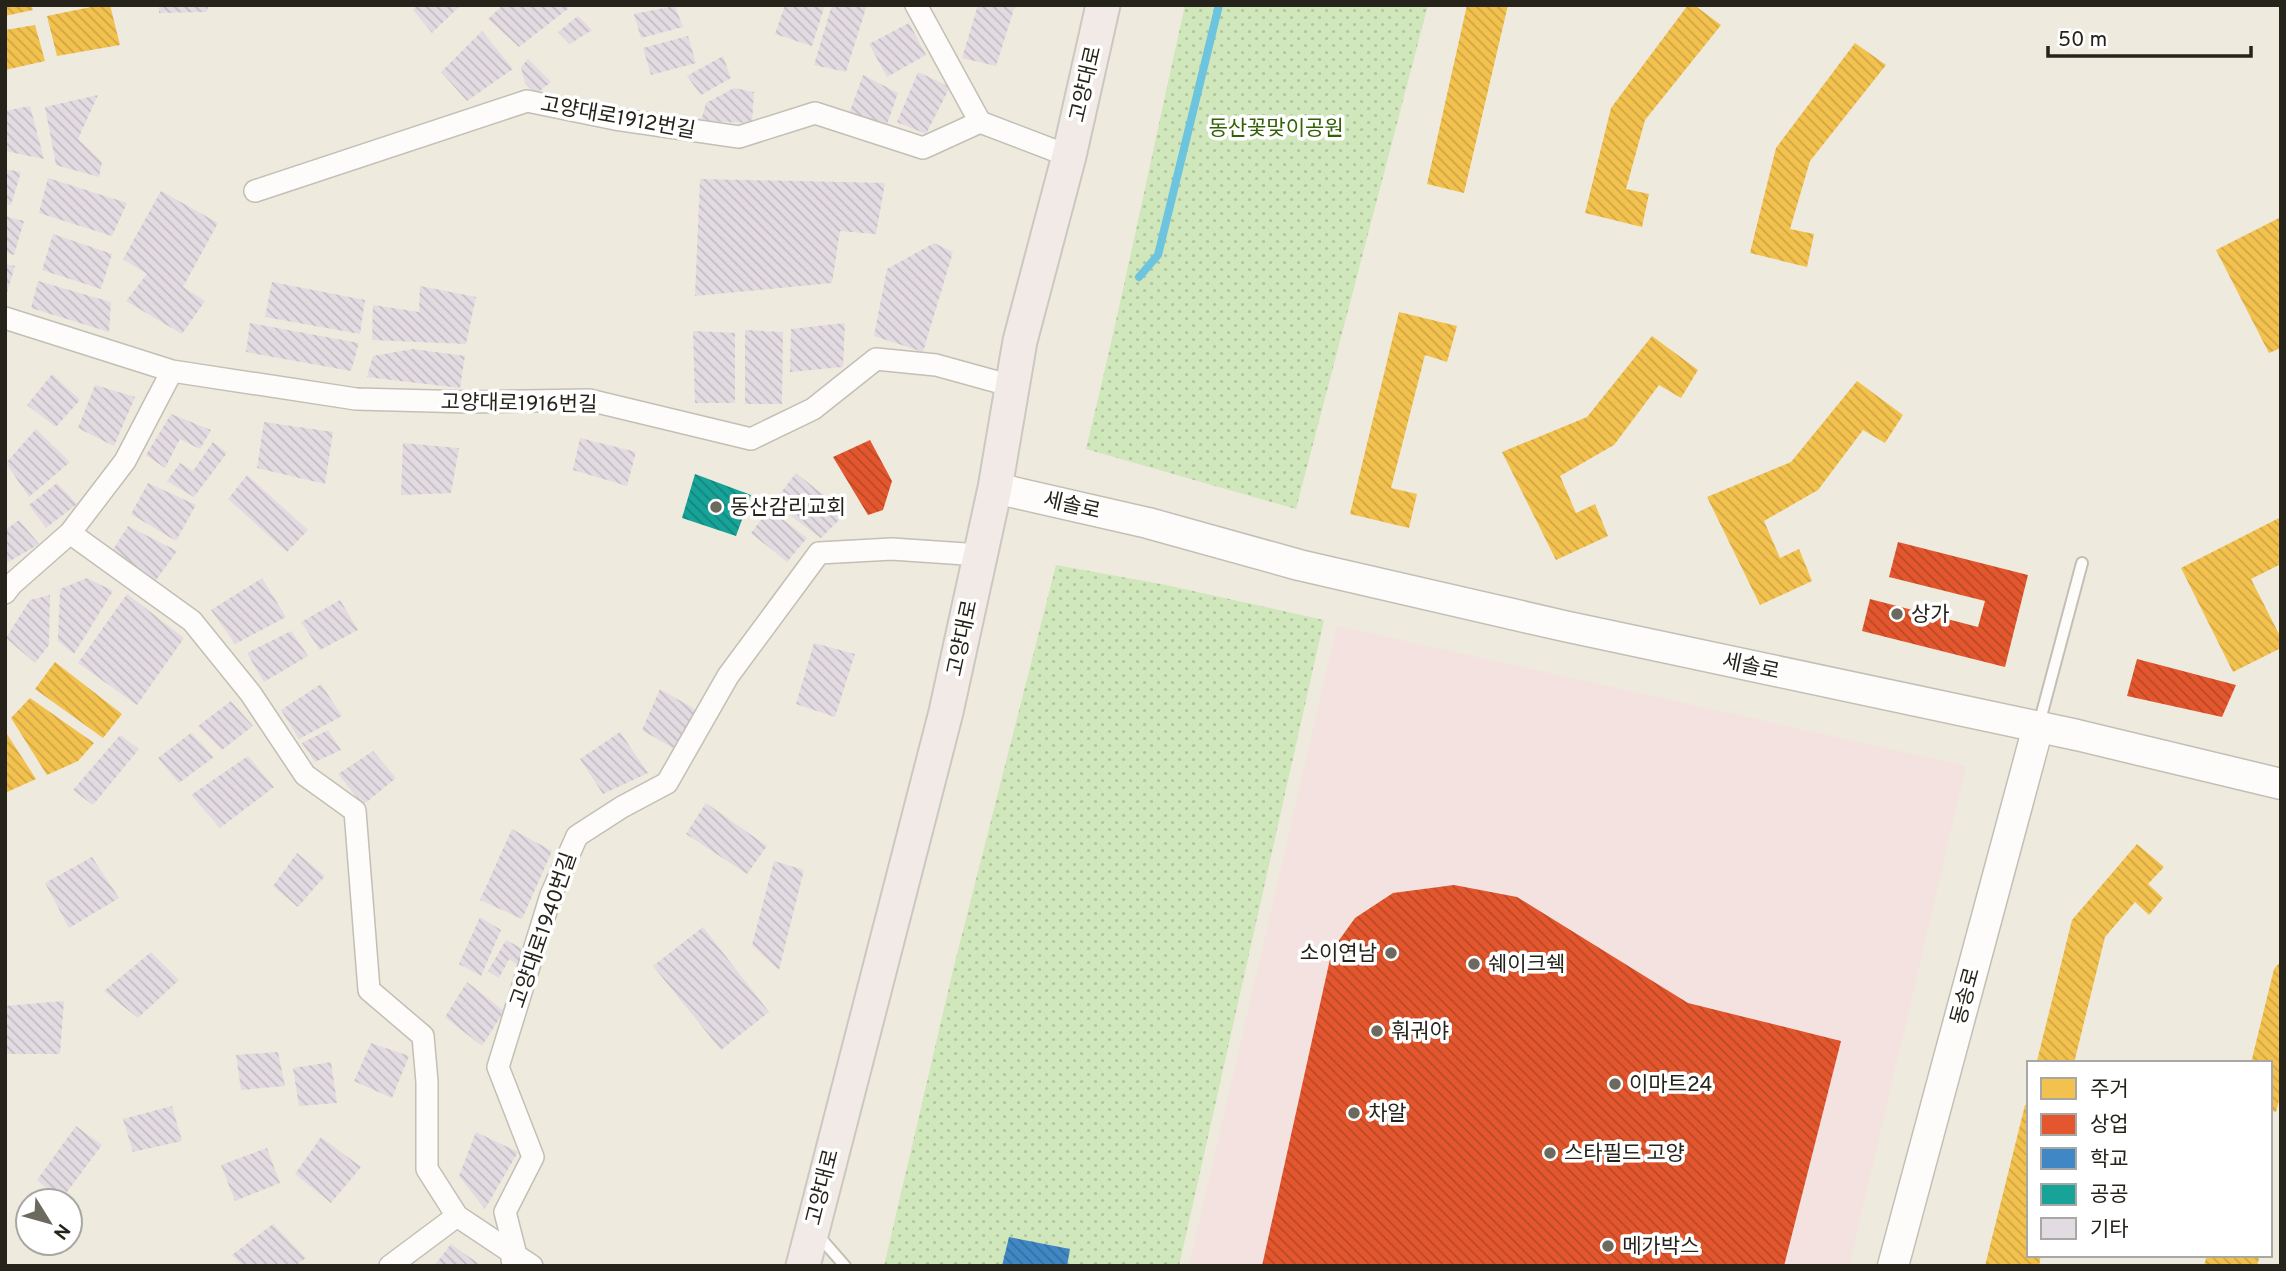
<svg xmlns="http://www.w3.org/2000/svg" width="2286" height="1271" font-family="Overpass,'Noto Sans KR',sans-serif">
<style>
.commercial{fill:#f3e2df}
.park{fill:url(#park-dots)}
.homes{fill:url(#homes-back-hatch)}
.shops{fill:url(#shops-back-hatch)}
.schools{fill:url(#schools-back-hatch)}
.public{fill:url(#public-back-hatch)}
.lines{fill:none;stroke-linecap:round;stroke-linejoin:round}
.stream{stroke:#6cc4df;stroke-width:8}
.building{fill:url(#building-back-hatch)}
.lane-casing{stroke:#c3bfb5;stroke-width:14}
.street-casing{stroke:#c3bfb5;stroke-width:24}
.secondary-casing{stroke:#c3bfb5;stroke-width:33}
.primary-casing{stroke:#cac8c1;stroke-width:37}
.lane{stroke:#fdfcfa;stroke-width:10}
.street{stroke:#fdfcfa;stroke-width:21}
.secondary{stroke:#fdfcfa;stroke-width:30}
.primary{stroke:#f2eae6;stroke-width:33}
.poi-dot{fill:#6c695f;stroke:#fff;stroke-width:2.5}
.labels{text-anchor:middle;stroke-width:7;stroke-linejoin:round;paint-order:stroke}
.street-label{font-size:21px;fill:#26231a;stroke:#fff}
.park-label{font-size:21px;fill:#336106;stroke:#fff}
.poi-label{font-size:21px;fill:#26231a;stroke:#fff;text-anchor:start}
</style>
<defs>
<pattern id="park-dots" width="8" height="8" patternUnits="userSpaceOnUse" patternTransform="scale(1.75)"><rect width="8" height="8" fill="#d0e6bb"/><path d="M2 2h.1M6 6h.1" fill="none" stroke="#b2c5a0" stroke-width="1.8" stroke-linecap="round"/></pattern>
<pattern id="homes-back-hatch" width="6" height="6" patternUnits="userSpaceOnUse" patternTransform="scale(1.75)"><rect width="6" height="6" fill="#f2c14e"/><path d="M-1 5l2 2M0 0l6 6M5-1l2 2" fill="none" stroke="#cfa644"/></pattern>
<pattern id="shops-back-hatch" width="6" height="6" patternUnits="userSpaceOnUse" patternTransform="scale(1.75)"><rect width="6" height="6" fill="#e4572e"/><path d="M-1 5l2 2M0 0l6 6M5-1l2 2" fill="none" stroke="#b94826"/></pattern>
<pattern id="schools-back-hatch" width="6" height="6" patternUnits="userSpaceOnUse" patternTransform="scale(1.75)"><rect width="6" height="6" fill="#3f88c5"/><path d="M-1 5l2 2M0 0l6 6M5-1l2 2" fill="none" stroke="#356f9f"/></pattern>
<pattern id="public-back-hatch" width="6" height="6" patternUnits="userSpaceOnUse" patternTransform="scale(1.75)"><rect width="6" height="6" fill="#17a398"/><path d="M-1 5l2 2M0 0l6 6M5-1l2 2" fill="none" stroke="#15847b"/></pattern>
<pattern id="building-back-hatch" width="6" height="6" patternUnits="userSpaceOnUse" patternTransform="scale(1.75)"><rect width="6" height="6" fill="#e3dbe2"/><path d="M-1 5l2 2M0 0l6 6M5-1l2 2" fill="none" stroke="#c3bcc1"/></pattern>
</defs>
<rect width="100%" height="100%" fill="#efeade"/>
<!-- commercial -->
<path class="commercial" d="M1337 626 1966 766 1849 1266H1189Z"/>
<!-- park -->
<path class="park" d="M1185 5H1428L1296 509 1086 449C1122 302 1152 153 1185 5Z
M1056 565 1166 585 1324 620 1179 1266H884L954 966Z"/>
<!-- homes -->
<path class="homes" d="M5 5H31L33 10 5 16Z
M101 5H110L120 45 57 56 47 16Z
M1467 5H1508L1464 193 1427 184Z
M1688 5H1694L1721 25 1645 120 1626 189 1649 194 1642 227 1585 213 1611 108Z
M35 25 45 61 5 70V30Z
M1855 43 1886 65 1810 161 1790 229 1814 234 1807 267 1750 253 1776 148Z
M2281 217V348L2269 353 2216 250Z
M1399 312 1457 326 1447 362 1425 355 1391 488 1417 494 1409 528 1350 514Z
M1652 336 1698 370 1681 398 1659 385 1614 445 1560 476 1576 513 1595 504 1608 536 1556 560 1502 452 1587 417Z
M1857 381 1903 415 1885 443 1863 430 1818 490 1764 521 1780 558 1799 549 1812 581 1760 605 1707 497 1791 462Z
M2281 517V564L2251 579 2281 638V648L2233 672 2181 568Z
M55 662 122 714 103 738 35 689Z
M30 698 94 743 78 761 47 775 11 718Z
M5 731 36 779 5 793Z
M2137 844 2164 867 2148 884 2163 898 2149 915 2135 902 2105 937 2074 1063 2037 1061 2072 920Z
M2281 961V1093L2276 1112 2270 1110V1063H2251L2274 969Z
M2025 1105H2029V1255H2041L2039 1266H1985Z
M2207 1255H2260L2257 1266H2204Z"/>
<!-- shops -->
<path class="shops" d="M870 440 892 481 883 510 868 515 833 457Z
M1898 542 2028 575 2005 667 1862 631 1870 599 1978 627 1985 601 1889 577Z
M2137 659 2236 685 2222 717 2127 696Z
M1454 885 1517 897 1688 1003 1841 1041 1784 1266H1262L1332 950 1355 918 1393 893Z"/>
<!-- schools -->
<path class="schools" d="M1009 1237 1070 1249 1067 1266H1002Z"/>
<!-- public -->
<path class="public" d="M695 474 751 495 736 536 682 518Z"/>
<g class="lines">
<!-- stream -->
<path class="stream" d="M1139 277 1158 255 1219 5"/>
</g>
<!-- building -->
<path class="building" d="M159 5H208L207 12 159 13Z
M417 5H461L432 33 413 10Z
M503 5H567L569 8 519 47 488 19Z
M785 5H825L812 46 775 34Z
M832 5H867L846 72 814 65Z
M978 5 1015 6 996 66 962 58Z
M675 6 683 27 641 38 634 14Z
M578 16 592 30 570 44 558 32Z
M909 23 926 55 887 77 869 44Z
M482 31 513 69 467 101 441 72Z
M688 36 696 63 651 75 643 48Z
M723 56 731 78 701 95 687 76Z
M528 59 551 82 536 94 525 83 521 67Z
M918 72 950 87 926 134 897 122Z
M863 75 898 93 887 124 849 114Z
M734 88 754 92 752 123 701 121 706 103Z
M98 95 78 139 102 162 99 177 56 165 45 107Z
M30 106 44 159 5 151V111Z
M5 169 21 172 11 205 5 204Z
M48 178 127 203 112 236 39 213Z
M700 179 885 183 876 234 840 231 832 283 695 296Z
M161 191 218 223 183 287 205 301 182 334 126 301 147 274 123 259Z
M5 216 24 221 14 255 5 252Z
M53 234 112 254 101 289 42 270Z
M934 243 953 252 923 352 874 336 887 269Z
M5 264 15 266 6 296H5Z
M38 281 111 302 109 332 31 308Z
M272 282 365 300 360 334 265 317Z
M420 286 476 297 466 344 372 340 373 305 419 312Z
M250 323 359 343 351 371 246 352Z
M845 323 843 367 790 372 791 329Z
M745 330 783 332 782 404H745Z
M693 331 735 333V403H695Z
M413 349 465 356 460 388 367 377 373 356Z
M52 374 80 400 56 427 27 405Z
M95 385 135 397 114 446 78 428Z
M171 414 211 430 200 449 180 439 165 468 146 455Z
M264 422 333 432 325 484 257 468Z
M36 429 70 462 29 497 6 463Z
M580 438 636 452 627 486 573 470Z
M213 442 227 453 194 497 167 481 180 463 193 471Z
M403 443 459 448 451 493 401 495Z
M796 473 846 513 821 538 773 503Z
M247 475 308 530 287 552 228 499Z
M57 483 77 504 46 528 29 505Z
M148 483 196 505 176 541 131 514Z
M769 509 807 538 787 562 751 533Z
M19 520 39 544 5 564V530Z
M128 526 177 551 154 583 111 553Z
M87 578 113 591 74 654 58 641 60 589Z
M262 578 286 617 235 644 211 610Z
M127 594 184 638 137 705 78 663Z
M50 595 49 645 35 663 6 638 30 600Z
M340 600 358 630 320 650 301 622Z
M291 631 308 656 264 682 247 653Z
M814 643 855 654 835 717 796 704Z
M321 684 342 716 299 739 281 710Z
M660 689 698 711 673 748 642 730Z
M231 701 253 726 222 750 198 726Z
M328 730 341 750 315 762 302 743Z
M620 732 648 773 603 794 580 759Z
M191 733 214 757 179 783 158 758Z
M120 735 139 749 93 805 73 790Z
M373 751 396 778 363 805 338 774Z
M248 756 274 787 220 828 191 795Z
M706 803 767 846 747 874 686 834Z
M512 829 552 851 522 919 480 900Z
M297 853 325 876 298 907 273 886Z
M92 857 119 898 69 928 45 883Z
M774 861 804 870 779 970 752 945Z
M480 917 501 930 481 976 459 964Z
M703 927 769 1012 721 1050 653 966Z
M506 940 526 951 519 966 509 959 499 978 488 971Z
M151 952 179 980 138 1018 104 991Z
M467 982 504 1011 482 1046 445 1017Z
M64 1001 60 1054H5V1006Z
M371 1043 409 1056 392 1098 354 1081Z
M278 1052 285 1086 241 1090 236 1055Z
M331 1062 337 1103 299 1106 293 1068Z
M172 1106 182 1141 133 1152 123 1119Z
M76 1126 102 1145 61 1200 37 1180Z
M476 1132 518 1152 485 1209 459 1176Z
M321 1137 361 1167 331 1203 295 1174Z
M267 1148 280 1183 235 1201 221 1165Z
M273 1224 306 1258 295 1266H243L232 1255Z
M451 1244 482 1266H434Z"/>
<g class="lines">
<!-- lane casing -->
<g class="lane-casing">
<path id="lane" d="M2039 724 2082 563
M817 1234 845 1266"/>
</g>
<!-- street casing -->
<g class="street-casing">
<path id="street" d="M916 5 980 122 1069 156
M255 191 527 101 615 119 739 137 815 113 923 148 980 122
M5 318 172 371 356 399 471 402 589 400 751 439 813 409 876 359 936 365 1012 386
M172 371 125 461 70 533 192 621 251 694 305 775 355 811 369 990 423 1036 427 1082V1169L457 1216 532 1266
M5 593 12 584 70 533
M512 1260 516 1255 505 1212 533 1157 498 1067 551 895 577 836 622 807 667 783 728 676 819 553 892 549 980 555
M390 1266 457 1216"/>
</g>
<!-- secondary casing -->
<g class="secondary-casing">
<path id="secondary" d="M995 488 1148 523 1299 565 1564 626 2077 735 2281 784
M1893 1266 2038 727"/>
</g>
<!-- primary casing -->
<g class="primary-casing">
<path id="primary" d="M803 1266 946 712 995 488 1020 341 1069 156 1103 5"/>
</g>
<!-- lane -->
<use href="#lane" class="lane"/>
<!-- street -->
<use href="#street" class="street"/>
<!-- secondary -->
<use href="#secondary" class="secondary"/>
<!-- primary -->
<use href="#primary" class="primary"/>
</g>
<!-- markers -->
<g class="poi-dot">
<circle cx="716" cy="507" r="7"/>
<circle cx="1897" cy="614" r="7"/>
<circle cx="1391" cy="953" r="7"/>
<circle cx="1474" cy="964" r="7"/>
<circle cx="1377" cy="1031" r="7"/>
<circle cx="1615" cy="1084" r="7"/>
<circle cx="1354" cy="1113" r="7"/>
<circle cx="1550" cy="1153" r="7"/>
<circle cx="1608" cy="1246" r="7"/>
</g>
<g class="labels">
<!-- street labels -->
<g class="street-label">
<text transform="translate(1085 84) rotate(-77)" y="7">고양대로</text>
<text transform="translate(618 117) rotate(10)" y="7">고양대로1912번길</text>
<text transform="translate(519 403) rotate(1)" y="7">고양대로1916번길</text>
<text transform="translate(1072 505) rotate(13)" y="7">세솔로</text>
<text transform="translate(962 638) rotate(-78)" y="7">고양대로</text>
<text transform="translate(1751 666) rotate(12)" y="7">세솔로</text>
<text transform="translate(543 930) rotate(-71)" y="7">고양대로1940번길</text>
<text transform="translate(1965 996) rotate(-75)" y="7">동송로</text>
<text transform="translate(822 1187) rotate(-76)" y="7">고양대로</text>
</g>
<!-- park labels -->
<g class="park-label">
<text x="1276" y="135">동산꽃맞이공원</text>
</g>
<!-- poi labels -->
<g class="poi-label">
<text x="730" y="514">동산감리교회</text>
<text x="1911" y="621">상가</text>
<text x="1377" y="960" text-anchor="end">소이연남</text>
<text x="1488" y="971">쉐이크쉑</text>
<text x="1391" y="1038">훠궈야</text>
<text x="1629" y="1091">이마트24</text>
<text x="1368" y="1120">차알</text>
<text x="1564" y="1160">스타필드 고양</text>
<text x="1622" y="1253">메가박스</text>
</g>
</g>
<!-- border -->
<rect width="2286" height="1271" fill="none" stroke="#26231a" stroke-width="14"/>
<!-- legend -->
<rect x="2027" y="1061" width="245" height="196" fill="#ffffff" stroke="#a8a7a3" stroke-width="2"/>
<rect x="2041" y="1078" width="35" height="21" fill="#f2c14e" stroke="#a8a7a3" stroke-width="2"/>
<text x="2090" y="1096" font-size="21" fill="#26231a">주거</text>
<rect x="2041" y="1114" width="35" height="21" fill="#e4572e" stroke="#a8a7a3" stroke-width="2"/>
<text x="2090" y="1131" font-size="21" fill="#26231a">상업</text>
<rect x="2041" y="1148" width="35" height="21" fill="#3f88c5" stroke="#a8a7a3" stroke-width="2"/>
<text x="2090" y="1166" font-size="21" fill="#26231a">학교</text>
<rect x="2041" y="1184" width="35" height="21" fill="#17a398" stroke="#a8a7a3" stroke-width="2"/>
<text x="2090" y="1201" font-size="21" fill="#26231a">공공</text>
<rect x="2041" y="1218" width="35" height="21" fill="#e3dbe2" stroke="#a8a7a3" stroke-width="2"/>
<text x="2090" y="1236" font-size="21" fill="#26231a">기타</text>
<!-- north arrow -->
<g transform="translate(49 1222) rotate(127)"><circle r="33" fill="#ffffff" stroke="#a8a7a3" stroke-width="2"/>
<path d="M0-5L12 26L0 18L-12 26Z" fill="#6c695f"/>
<text y="-10" font-size="19" font-weight="bold" text-anchor="middle" fill="#26231a">N</text>
</g>
<!-- scale -->
<path d="M2048 46v10h203v-10" fill="none" stroke="#26231a" stroke-width="3.5"/>
<text x="2058" y="46" font-size="21" fill="#26231a" stroke="#ffffff" stroke-width="5" paint-order="stroke">50 m</text>
</svg>
